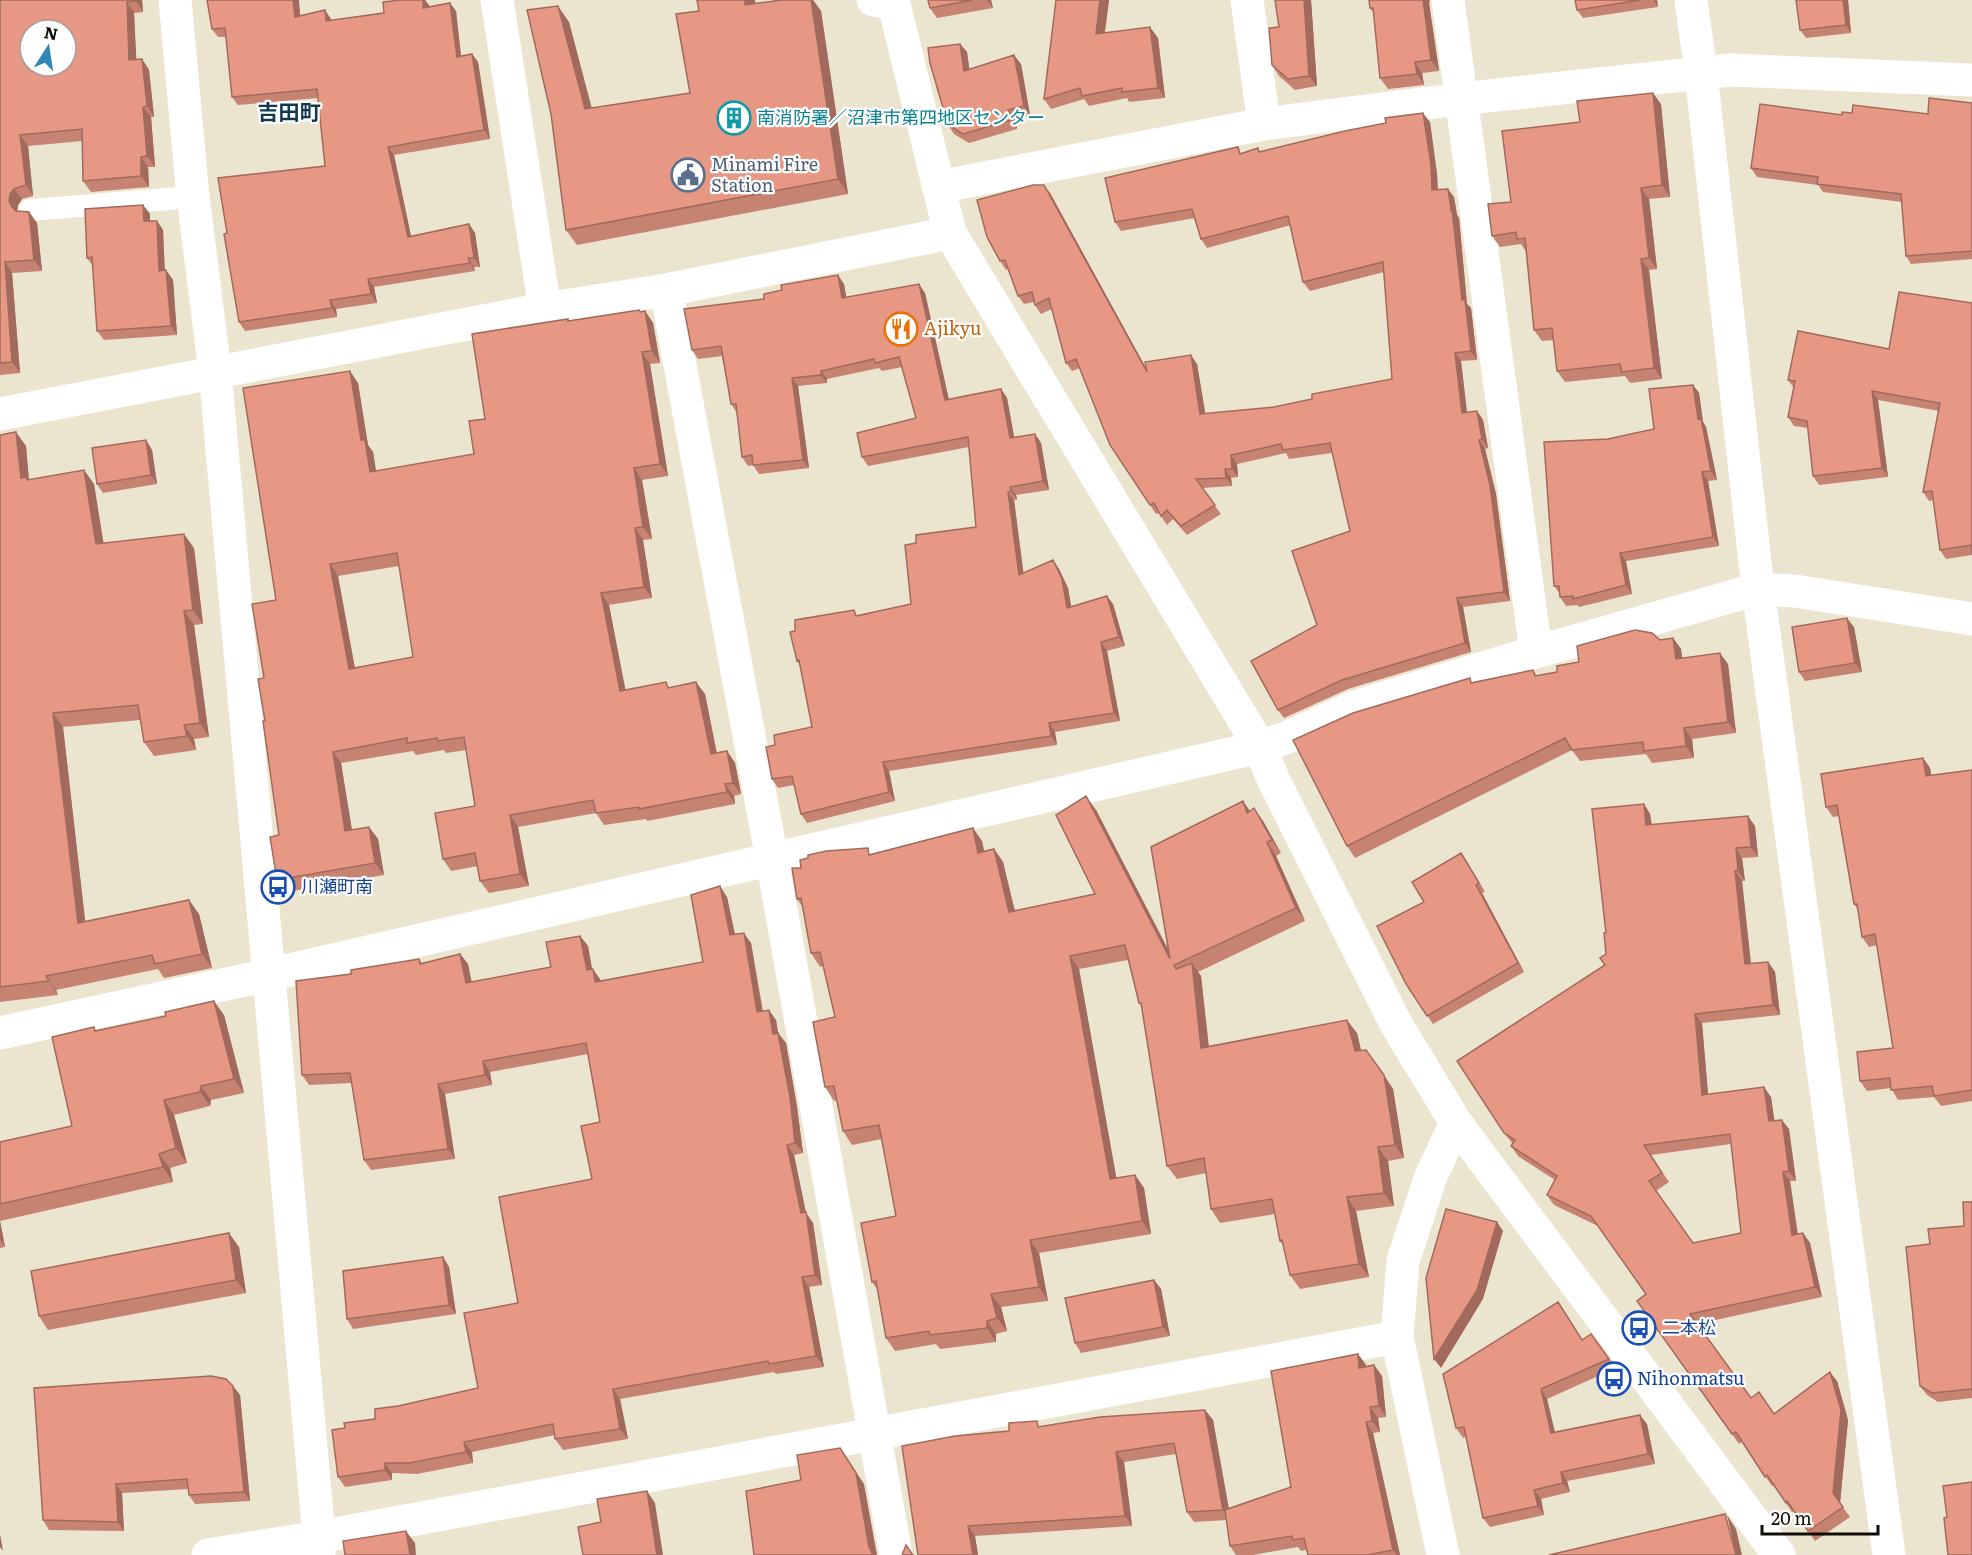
<svg xmlns="http://www.w3.org/2000/svg" width="1972" height="1555" font-family="Literata,'Noto Sans JP',serif">
<style>
.lines{fill:none;stroke-linecap:round;stroke-linejoin:round}
.lane{stroke:#fff;stroke-width:22}
.street{stroke:#fff;stroke-width:33}
.secondary{stroke:#fff;stroke-width:33}
.wall{fill:#c78372;fill-rule:evenodd}
.shaded-wall{fill:#a26a5c}
.building{fill:#e79884;stroke:#a26a5c;stroke-width:1.5;fill-rule:evenodd}
.labels{text-anchor:middle;stroke-width:4.5;stroke-linejoin:round;paint-order:stroke}
.culture-label{font-size:18px;fill:#0d838f;stroke:#fff;text-anchor:start}
.service-label{font-size:18px;fill:#4e5e75;stroke:#fff;text-anchor:start}
.food-label{font-size:18px;fill:#c56008;stroke:#fff;text-anchor:start}
.transit-label{font-size:18px;fill:#164399;stroke:#fff;text-anchor:start}
.quarter-label{font-size:21px;font-weight:bold;fill:#10394f;stroke:#fff}
</style>
<rect width="100%" height="100%" fill="#ebe4cf"/>
<g class="lines">
<!-- lane -->
<path class="lane" d="M30 210 193 197"/>
<!-- street -->
<path class="street" d="M497 0 545 309
M873 0 894 4
M1247 0 1264 124
M1448 0 1536 652
M1691 0 1701 73 1758 589 1889 1555
M938 187 1264 124 1460 99 1701 73 1732 70 1972 80
M666 290 772 859 896 1555
M0 414 545 309 666 290 950 233
M0 1033 268 975 1260 747 1288 737 1354 707 1536 652 1758 589 1795 591 1972 619
M208 1555 319 1537 1397 1337
M1443 1555 1397 1337 1403 1261 1431 1176 1456 1123"/>
<!-- secondary -->
<path class="secondary" d="M175 0 193 197 215 371 319 1537V1555
M893 0 950 233 1260 747 1273 779 1396 1024 1456 1123 1779 1555"/>
</g>
<!-- wall -->
<path class="wall" d="M0 0H142L143 12 134 13 136 60 142 59 149 70 154 117H151L155 167H148L149 187 91 192 83 181 82 141 28 146 33 196 22 199 18 205 17 211 29 212 37 223 42 271 12 273 20 373 0 375Z
M401 0H425L429 7 456 11 461 56 472 54 478 62 490 139 394 155 411 236 469 224 475 233 480 267H474L475 271 374 287 377 303 336 309 337 317 245 331 239 322 227 233 325 166 318 98 238 105 232 97 226 37H218L212 29 300 16 325 10 331 20 384 13Z
M755 0V3L813 0 821 11 848 194 577 245 566 230 569 22 591 108 690 93 699 11Z
M928 0H991L993 8 937 18 930 8Z
M1056 0H1109L1105 33 1158 38 1165 98 1129 102 1127 98 1089 106 1084 99 1051 109 1044 99Z
M1275 0H1311L1317 86 1295 90 1279 76 1272 65 1279 27Z
M1575 0H1657L1658 7 1583 18 1577 10Z
M1848 0 1851 33 1806 38 1800 30Z
M1429 3 1439 71 1422 73 1424 85 1388 89 1380 78 1374 13 1370 8Z
M960 44 967 52 969 69 1021 64 1030 115 1015 119 1017 129 969 143 954 134 948 125Z
M1972 103V259L1911 264 1906 256 1902 202 1823 192 1818 185 1757 177 1751 168 1842 115 1852 113 1928 114Z
M1661 104 1670 197 1649 199 1657 269 1649 270 1662 379 1630 383 1625 376 1565 382 1557 371 1554 340 1542 341 1534 330 1526 250H1525L1521 244 1500 247 1492 236 1511 202 1580 122Z
M1430 122 1437 174 1438 190 1454 197 1457 215 1459 218 1467 304 1471 308 1477 360 1461 361 1467 412 1477 411 1483 420 1488 448 1485 449 1496 494 1510 601 1463 607 1471 652 1348 689 1284 718 1278 710 1317 625 1350 531 1332 453 1289 459 1286 453 1237 464 1238 477 1231 478 1232 486 1202 488 1221 514 1187 535 1173 519 1167 525 1159 513 1156 514 1110 445 1080 368 1072 371 1066 363 1052 309 1041 314 1035 305 1034 302 1024 304 1018 296 1008 269 1006 270 1000 261 1050 193 1146 368 1197 364 1205 414 1274 407 1312 399 1392 379 1384 272 1310 291 1303 282 1291 225 1207 248 1201 239 1195 218 1121 231 1115 222 1243 153 1260 152Z
M143 205 150 214V221H157L163 230 165 271 166 270 173 280 177 335 104 340 97 331 93 266 87 258Z
M844 284 846 297 925 293 949 400 1001 389 1007 398 1014 437 1035 434 1041 443 1049 490 1016 495 1017 500H1014L1023 573 1053 560 1059 569 1068 588 1071 607 1113 604 1125 646 1107 651 1120 721 1055 732 1057 745 889 771 895 801 807 823 801 814 794 785 778 788 772 779 775 745 812 727 800 666 797 661 858 615 911 604 916 543 976 527 969 447 868 466 862 457 916 418 902 367 882 371 879 368 827 379V383L798 386 809 468 759 474 753 465 748 466 742 457 737 413 731 404 722 356 698 359 692 350 764 299 782 290Z
M1972 303V555L1946 559 1940 550 1933 500 1929 501 1923 492 1939 411 1878 400 1888 477 1819 485 1813 476 1808 428 1794 426 1788 417 1794 388 1788 380 1889 349Z
M639 310 641 312 645 311 653 323 660 363 650 364 668 476 642 480 652 539 643 540 652 598 609 605 625 690 670 688 705 694 717 753 727 751 735 763 741 794 734 796 735 804 647 821 646 819 604 825 596 813 518 827 529 886 489 893 480 881 478 866 451 871 443 859 475 806 466 750 446 753 444 750 416 755 413 751 341 763 352 830 369 827 378 839 384 875 286 892 277 880 279 835 265 721 264 678 276 600 358 383 368 445 373 452 376 471 474 454 485 419 569 321ZM399 566 413 657 355 668 338 576Z
M1693 385 1699 393 1703 422 1706 427 1717 480 1708 481 1719 546 1626 561 1632 594 1579 607 1577 605 1566 606 1560 597V594L1554 586 1608 439 1654 429Z
M0 435 26 446 29 479 94 484 103 544 194 548 203 624 194 625 209 737 194 739 196 750 154 756 144 742 140 720 63 727 85 921 199 914 212 968 164 978 158 969 56 990 58 995 0 1002Z
M146 440 152 450 157 484 103 493 97 484Z
M1854 627 1862 672 1805 681 1799 672Z
M1673 638 1681 649 1682 658 1728 664 1736 733 1692 739 1694 758 1652 763 1646 754 1580 761 1572 750 1355 858 1347 846 1473 682 1533 670 1537 676 1557 672 1579 662 1660 640Z
M1923 758 1930 768 1931 775 1972 770V1101L1941 1106 1934 1097 1898 1100 1891 1088 1867 1091 1860 1081 1893 1048 1877 945 1869 947 1862 937 1858 910 1854 904 1839 816 1833 817 1826 807Z
M1243 801 1250 811 1263 821 1281 853 1276 856 1305 921 1198 972 1201 976 1209 1046 1357 1033 1361 1050 1393 1089 1404 1158 1388 1161 1394 1206 1356 1211 1369 1277 1300 1289 1290 1275 1283 1245 1280 1241 1275 1214 1220 1223 1211 1209 1206 1173 1177 1179 1167 1166 1142 1008 1139 1003 1128 960 1079 969 1116 1178 1135 1175 1144 1188 1151 1234 1039 1253 1048 1301 1001 1307 1007 1331 996 1334V1342L940 1349 936 1344 895 1351 886 1338 877 1289 872 1282 896 1216 882 1139 852 1145 843 1131 837 1100 834 1101 825 1087 835 1017 823 966 820 967 811 953 802 906 797 899 801 868 872 854 982 841 984 851 994 849 1003 862 1015 911 1095 894 1096 810 1169 951Z
M1644 804 1650 814 1652 825 1755 826 1758 857 1742 858 1745 881H1742L1751 964 1768 962 1775 972 1780 1015 1702 1023 1708 1095 1771 1097 1774 1120 1789 1129 1796 1181H1790L1798 1234 1803 1233 1810 1243 1822 1297 1697 1324 1751 1398 1774 1414 1837 1381 1848 1420 1840 1503 1850 1517 1815 1541 1794 1511 1792 1512 1774 1485 1772 1486 1742 1442 1739 1444 1637 1301 1646 1294 1598 1226 1554 1205 1547 1195 1555 1180 1518 1156 1511 1146 1513 1144 1504 1133 1605 965 1606 954V933ZM1731 1144 1741 1233 1693 1243 1656 1191 1669 1182 1651 1155Z
M1467 862 1485 892 1482 893 1524 972 1433 1024 1406 984 1424 902Z
M727 897 735 934 751 943 763 1011 776 1020 778 1033 786 1043 797 1107 803 1153 794 1155 806 1213 813 1223 822 1285 809 1287 824 1367 776 1374 774 1372 620 1399 628 1439 563 1450 555 1439V1435L472 1452 473 1463 417 1474 392 1473V1480L345 1487 338 1477 345 1428 375 1419 398 1406 478 1388 518 1303 592 1179 600 1122 588 1054 490 1072 492 1085 445 1094 455 1159 371 1170 364 1160 352 1083 309 1085 302 1075 351 974 419 959 422 963 460 954 468 964 471 982 551 967 580 936 588 946 592 969 600 981 703 962Z
M224 1015 244 1093 211 1100 210 1106 174 1115 187 1163 170 1168 173 1182 0 1221 5 1247 0 1248V1142L72 1126 97 1031Z
M1972 1202V1398L1938 1402 1927 1395 1920 1386 1930 1244 1964 1226Z
M239 1247 246 1293 48 1330 39 1316Z
M443 1257 449 1267 456 1314 353 1329 347 1319Z
M1154 1280 1161 1289 1170 1336 1081 1353 1075 1343Z
M1558 1302 1582 1340 1591 1334 1616 1368 1547 1399 1555 1432 1647 1424 1655 1464 1567 1481 1570 1492 1541 1499 1544 1515 1490 1527 1483 1518 1466 1437 1463 1438 1456 1428Z
M1358 1354 1366 1365V1367L1374 1365 1382 1376 1386 1417 1378 1418 1380 1432 1373 1433 1400 1555H1308L1306 1550 1301 1551 1298 1547 1253 1555H1236L1230 1546 1227 1520 1194 1522 1187 1512 1176 1454 1124 1462 1132 1526 975 1536 978 1555H918L1009 1431 1041 1427 1205 1410 1213 1420 1228 1508 1291 1487Z
M233 1386 240 1395 250 1501 195 1504 189 1495 188 1489 122 1493 124 1531 49 1530 43 1520Z"/>
<!-- shaded-wall -->
<path class="shaded-wall" d="M136 0H142L143 12 136 1Z
M293 0H299L301 25 295 17Z
M423 0H425L429 5V16L423 8Z
M745 0H755L756 20 745 5Z
M811 0H813L821 11 848 194 838 179Z
M987 0H991L993 8Z
M1100 0H1109L1103 44 1096 34Z
M1304 0H1311L1317 86 1309 76Z
M1423 0H1430L1429 3 1439 71 1431 60Z
M1654 0H1657L1658 7Z
M1843 0H1848L1851 33 1846 25Z
M127 2 134 13 137 71 129 60Z
M450 3 456 11 462 65 457 57Z
M558 6 569 22 596 124 585 109Z
M325 10 331 19 332 29 326 21Z
M1150 27 1158 38 1165 98 1158 88Z
M960 44 967 52 971 80 964 71Z
M472 54 478 62 490 139 484 130Z
M1014 55 1021 64 1030 115 1024 106Z
M142 59 149 70 154 117 147 106Z
M1415 62 1422 73 1424 85 1417 74Z
M1653 93 1661 104 1670 197 1662 185Z
M143 107 151 117 155 167 147 156Z
M1008 110 1015 119 1017 129 1011 120Z
M1423 113 1430 122 1437 174 1438 199 1432 190Z
M20 135 28 146 33 196 26 185Z
M388 147 394 155 413 246 408 237Z
M141 157 148 167 149 187 141 176Z
M1044 185 1050 193 1153 381 1147 372Z
M1641 188 1649 199 1657 269 1649 258Z
M14 189 22 199 18 205 17 212 12 207 9 201 10 194Z
M1448 189 1454 197 1457 215 1459 218 1467 304 1471 308 1477 360 1471 351 1462 300Z
M143 205 150 214V230L144 221Z
M29 212 37 223 42 271 34 260Z
M157 221 163 230 165 280 159 271Z
M469 224 475 233 480 267 474 258Z
M468 258 474 267 475 271 470 263Z
M1641 259 1649 270 1662 379 1654 368Z
M5 262 12 273 20 373 12 362Z
M166 270 173 280 177 335 171 326Z
M838 275 844 284 848 307 842 298Z
M368 279 374 287 377 303 371 294Z
M919 284 925 293 951 409 945 400Z
M330 300 336 309 337 317 332 308Z
M639 310 646 320 645 311 653 323 660 363 652 351Z
M642 352 650 364 668 476 660 464Z
M1455 353 1461 361 1468 422 1462 413Z
M1191 355 1197 364 1207 423 1200 414Z
M350 371 358 383 368 445 373 452 378 484 370 472 361 440Z
M821 371 827 379V383L821 375Z
M792 378 798 386 809 468 803 460Z
M1693 385 1699 393 1703 422 1706 427 1717 480 1711 471 1698 419Z
M1001 389 1007 398 1016 447 1010 438Z
M1872 391 1878 400 1888 477 1882 468Z
M1477 411 1483 420 1488 448 1482 439Z
M16 432 26 446 29 482 21 478Z
M1035 434 1041 443 1049 490 1043 481Z
M146 440 152 450 157 484 151 475Z
M1479 440 1485 449 1496 494 1510 601 1504 592Z
M1231 455 1237 464 1238 477 1232 469Z
M634 468 642 480 652 539 643 527Z
M1225 469 1231 478 1232 486 1226 478Z
M84 470 94 484 106 558 96 544Z
M1702 472 1708 481 1719 546 1713 537Z
M1010 487 1016 495 1017 500 1011 491Z
M1008 492 1014 500 1025 584 1019 575Z
M635 528 643 540 652 598 644 587Z
M184 534 194 548 203 624 193 610Z
M1620 553 1626 561 1632 594 1626 585Z
M1053 560 1059 569 1068 588 1073 617 1067 608Z
M330 564 338 576 357 681 349 669Z
M601 593 609 605 628 703 620 691Z
M1107 596 1113 604 1125 646 1119 637Z
M1457 598 1463 607 1471 652 1465 643Z
M184 611 194 625 209 737 200 723Z
M1847 618 1854 627 1862 672 1855 663Z
M1673 638 1681 649 1684 670 1676 659Z
M1101 642 1107 651 1120 721 1114 713Z
M1720 653 1728 664 1736 733 1728 722Z
M696 682 705 694 719 766 711 754Z
M53 713 63 727 87 937 78 923Z
M1049 723 1055 732 1057 745 1051 736Z
M184 725 194 739 196 750 187 736Z
M1684 728 1692 739 1694 758 1686 746Z
M727 751 735 763 741 794 733 783Z
M333 752 341 763 354 843 345 831Z
M1923 758 1930 768 1933 786 1926 776Z
M883 762 889 771 895 801 889 792Z
M725 784 734 796 735 804 727 792Z
M1086 796 1096 810 1176 965 1170 959Z
M1243 801 1252 815 1247 813Z
M1644 804 1650 814 1653 835 1646 825Z
M1254 808 1263 821 1281 853 1272 840Z
M510 815 518 827 529 886 520 874Z
M1748 816 1755 826 1758 857 1751 847Z
M369 827 378 839 384 875 375 863Z
M973 828 982 841 987 866 978 853Z
M1267 842 1276 856 1305 921 1296 908Z
M1736 848 1742 858 1745 881 1738 871Z
M994 849 1003 862 1018 925 1009 912Z
M1461 853 1467 862 1485 892 1479 883Z
M1735 871 1742 881 1752 974 1745 964Z
M1476 885 1482 893 1524 972 1518 963Z
M720 886 727 897 737 945 730 935Z
M189 900 199 914 212 968 202 954Z
M744 933 751 943 764 1022 757 1012Z
M580 936 588 946 594 980 587 970Z
M460 954 468 964 474 993 466 983Z
M1070 956 1079 969 1119 1192 1110 1179Z
M1768 962 1775 972 1780 1015 1773 1005Z
M1192 963 1201 976 1210 1061 1201 1048Z
M593 969 600 979 602 992 595 982Z
M46 976 56 990 58 995 49 981Z
M214 1001 224 1015 244 1093 234 1079Z
M769 1010 776 1020 780 1044 773 1034Z
M1695 1014 1702 1023 1709 1105 1702 1095Z
M1347 1020 1357 1033 1364 1064 1355 1051Z
M778 1033 786 1043 797 1107 803 1153 795 1143Z
M483 1061 490 1072 492 1085 485 1075Z
M1384 1075 1393 1089 1404 1158 1395 1145Z
M438 1084 445 1094 455 1159 448 1149Z
M201 1086 211 1100 210 1106 200 1092Z
M1764 1087 1771 1097 1776 1131 1769 1121Z
M164 1100 174 1115 187 1163 176 1148Z
M1782 1120 1789 1129 1796 1181 1789 1171Z
M787 1145 794 1155 806 1213 813 1223 822 1285 815 1275 801 1213Z
M1378 1147 1388 1161 1394 1206 1384 1193Z
M159 1154 170 1168 173 1182 163 1167Z
M1783 1172 1790 1181 1799 1245 1792 1235Z
M1135 1175 1144 1188 1151 1234 1142 1221Z
M1347 1197 1356 1211 1369 1277 1359 1264Z
M0 1220V1221L5 1247 0 1239Z
M1497 1222 1503 1231 1483 1299 1441 1368 1434 1359Z
M229 1233 239 1247 246 1293 236 1280Z
M1803 1233 1810 1243 1822 1297 1815 1287Z
M1030 1240 1039 1253 1048 1301 1039 1287Z
M443 1257 449 1267 456 1314 449 1305Z
M802 1277 809 1287 824 1367 816 1356Z
M1154 1280 1161 1289 1170 1336 1163 1327Z
M991 1294 1001 1307 1007 1331 997 1318Z
M987 1321 996 1334V1342L987 1328Z
M1358 1354 1366 1365V1379L1359 1368Z
M1374 1365 1382 1376 1386 1417 1379 1406Z
M1830 1372 1837 1381 1848 1420 1840 1503 1833 1493Z
M233 1386 240 1395 250 1501 244 1492Z
M613 1389 620 1399 628 1439 620 1429Z
M1541 1389 1547 1399 1557 1442 1551 1433Z
M1370 1407 1378 1418 1380 1432 1372 1421Z
M1205 1410 1213 1420 1231 1520 1223 1510Z
M1640 1415 1647 1424 1655 1464 1648 1454Z
M1366 1422 1373 1433 1400 1555H1397L1393 1550Z
M464 1442 472 1452 473 1463 466 1452Z
M840 1448 864 1484 877 1555H873L869 1547Z
M1116 1452 1124 1462 1132 1526 1125 1516Z
M385 1463 392 1473V1480L385 1470Z
M1561 1472 1567 1481 1570 1492 1563 1483Z
M116 1484 122 1493 124 1531 118 1522Z
M1534 1490 1541 1499 1544 1515 1538 1506Z
M647 1491 655 1503 663 1555H657Z
M1727 1515 1736 1529 1742 1555H1736Z
M968 1526 975 1536 978 1555H973Z
M406 1531 415 1543 416 1555H410Z
M0 1534 3 1551 0 1547Z"/>
<!-- building -->
<path class="building" d="M0 0H136V1L127 2 129 60 142 59 147 106 143 107 147 156 141 157V176L83 181 82 129 20 135 26 185 14 189 10 194 9 201 12 207 16 211 29 212 34 260 5 262 12 362 0 363ZM30 30H66V66H30Z
M207 0H293L295 17 325 10 326 21 384 13 383 2 401 0H423V8L450 3 457 57 472 54 484 130 388 147 408 237 469 224 474 258H468L470 263 368 279 371 294 330 300 332 308 239 322 224 234 227 233 218 178 325 166 317 89 232 97 225 28 212 29Z
M697 0H745V5L781 0H811L838 179 566 230 551 114 527 10 558 6 585 109 690 93 676 14 699 11Z
M928 0H972L930 8Z
M1056 0H1100L1096 34 1150 27 1158 88 1122 92V88L1082 96 1080 88 1044 99Z
M1275 0H1304L1309 76 1288 79 1272 65 1269 28 1279 27Z
M1369 0H1423L1431 60 1415 62 1417 74 1380 78 1373 8H1370Z
M1575 0H1641L1577 10Z
M1796 0H1843L1846 25 1800 30Z
M960 44 964 71 1014 55 1024 106 1008 110 1011 120 963 134 948 125 930 63 928 48Z
M1653 93 1662 185 1641 188 1649 258 1641 259 1654 368 1622 372 1620 364 1557 371 1552 328 1534 330 1525 238 1517 239 1516 232 1492 236 1488 204 1511 202 1502 131 1580 122 1577 101Z
M1929 98 1972 103V251L1906 256 1901 194 1817 184 1818 177 1751 168 1760 104 1842 115V112L1852 113 1853 105 1928 114Z
M1423 113 1431 165 1432 190 1448 189 1451 210 1452 209 1462 300H1465L1471 351 1455 353 1462 413 1477 411 1482 439 1479 440 1490 485 1504 592 1457 598 1465 643 1342 680 1278 710 1251 661 1317 625 1292 551 1350 531 1330 443 1283 450 1281 444 1231 455 1232 469H1225L1226 478 1196 479 1215 505 1181 526 1167 510 1161 516 1154 503 1150 505 1110 445 1076 359 1066 363 1049 298 1035 305 1032 292 1018 296 1005 260 1000 261 987 237 977 200 1033 185H1044L1147 372 1145 362 1191 355 1200 414 1274 407 1312 399V394L1392 379 1383 262 1303 282 1288 216 1201 239 1192 209 1115 222 1105 178 1238 147 1240 154 1258 148 1259 152 1345 131 1386 123 1385 118Z
M143 205 144 221H157L159 271 166 270 171 326 97 331 92 257 87 258 85 209Z
M838 275 842 298 919 284 945 400 1001 389 1010 438 1035 434 1043 481 1010 487 1011 491 1008 492 1019 575 1053 560 1062 579 1067 608 1107 596 1119 637 1101 642 1114 713 1049 723 1051 736 883 762 889 792 801 814 792 776 772 779 766 747 775 745 774 735 812 727 799 660 797 661 790 632 795 631V620L854 610 856 616 911 604 905 545 916 543V535L976 527 968 437 862 457 857 433 916 418 899 357 875 363 874 359 821 371V375L792 378 803 460 753 465 752 455 742 457 736 404H731L721 346 692 350 684 309 764 299V294L782 290 781 285Z
M1899 292 1972 303V553L1971 545 1940 550 1932 491 1923 492 1940 403 1872 391 1882 468 1813 476 1807 421 1788 417 1795 381 1788 380 1798 331 1889 349Z
M639 310 640 312 645 311 652 351 642 352 660 464 634 468 643 527 635 528 644 587 601 593 620 691 666 682 668 688 696 682 711 754 727 751 733 783 725 784 727 792 639 809V807L596 813 593 800 510 815 520 874 480 881 475 853 443 859 435 813 475 806 464 737 438 741 437 738 407 743V738L333 752 345 831 369 827 375 863 277 880 270 837 279 835 263 721H265L258 679 264 678 252 604 276 600 243 388 350 371 361 440H365L370 472 474 454 469 421 485 419 472 334 568 319V321ZM397 553 413 657 349 669 330 564Z
M1693 385 1698 419 1701 418 1711 471 1702 472 1713 537 1620 553 1626 585 1573 599V596L1560 597 1559 586H1554L1544 442 1608 439 1654 429 1649 389Z
M16 432 21 478 26 477 27 480 84 470 96 544 184 534 193 610 184 611 200 723 184 725 187 736 144 742 138 705 53 713 78 923 189 900 202 954 155 964 152 955 46 976 49 981 0 987V435Z
M146 440 151 475 97 484 92 448Z
M1847 618 1855 663 1799 672 1792 627Z
M1635 630 1652 633 1660 640 1673 638 1676 659 1720 653 1728 722 1684 728 1686 746 1644 751 1643 742 1572 750 1565 738 1347 846 1293 740 1353 713 1470 678 1471 683 1533 670 1535 676 1557 672V666L1579 662 1577 646Z
M1923 758 1926 776 1972 770V1090L1934 1096 1932 1086 1891 1090 1890 1078 1860 1081 1857 1052 1893 1048 1875 934 1862 937 1857 904H1854L1837 805 1826 807 1821 774Z
M1086 796 1170 959 1151 847 1243 801 1247 813 1254 808 1272 840 1267 842 1296 908 1174 965 1176 969 1192 963 1201 1048 1347 1020 1355 1051 1366 1050 1384 1075 1395 1145 1378 1147 1384 1193 1347 1197 1359 1264 1290 1275 1282 1240 1280 1241 1272 1199 1211 1209 1204 1158 1167 1166 1141 1003H1139L1125 945 1070 956 1110 1179 1135 1175 1142 1221 1030 1240 1039 1287 991 1294 997 1318 987 1321V1328L930 1335 929 1331 886 1338 876 1281 872 1282 861 1223 896 1216 879 1125 843 1131 834 1086 825 1087 813 1022 835 1017 820 952 811 953 801 898 797 899 792 868H801L800 860 808 858V855L826 851 868 848 869 855 973 828 978 853 994 849 1009 912 1095 894 1056 815Z
M1644 804 1646 825 1748 816 1751 847 1736 848 1738 871H1735L1745 964 1768 962 1773 1005 1695 1014 1702 1095 1764 1087 1769 1121 1782 1120 1789 1171 1783 1172 1792 1235 1803 1233 1815 1287 1690 1314 1751 1398 1759 1392 1774 1414 1830 1372 1841 1410 1833 1493 1843 1507 1808 1531 1787 1501 1786 1503 1767 1475 1765 1477 1736 1432 1732 1434 1637 1301 1646 1294 1591 1216 1547 1195 1557 1176 1511 1146 1515 1140 1504 1133 1457 1061 1605 965 1600 958 1606 954 1604 933H1606L1592 809ZM1730 1134 1741 1233 1693 1243 1649 1181 1662 1173 1644 1145Z
M1461 853 1479 883 1476 885 1518 963 1427 1016 1406 984 1377 926 1424 902 1412 882Z
M720 886 730 935 744 933 757 1012 769 1010 773 1034 778 1033 790 1097 795 1143 787 1145 801 1213 806 1212 815 1275 802 1277 816 1356 769 1364 768 1361 613 1389 620 1429 555 1439 553 1424 464 1442 466 1452 409 1463H385V1470L338 1477 332 1430 345 1428 344 1423 375 1419V1409L398 1406 478 1388 464 1313 518 1303 499 1197 592 1179 581 1126 600 1122 586 1043 483 1061 485 1075 438 1084 448 1149 364 1160 350 1073 302 1075 296 981 351 974V970L419 959 420 964 460 954 466 983 551 967 546 942 580 936 587 970 593 969 595 982 703 962 691 895Z
M214 1001 234 1079 201 1086 200 1092 164 1100 176 1148 159 1154 163 1167 0 1204V1142L72 1126 52 1037 94 1027 95 1031 166 1016 165 1012Z
M1963 1202H1972V1389L1932 1393 1920 1386 1906 1247 1930 1244 1928 1229 1964 1226Z
M1446 1209 1497 1222 1477 1290 1434 1359 1426 1278Z
M229 1233 236 1280 39 1316 31 1271Z
M443 1257 449 1305 347 1319 343 1271Z
M1154 1280 1163 1327 1075 1343 1065 1298Z
M1558 1302 1582 1340 1591 1334 1609 1359 1541 1389 1551 1433 1640 1415 1648 1454 1561 1472 1563 1483 1534 1490 1538 1506 1483 1518 1464 1427 1456 1428 1443 1374Z
M1358 1354 1359 1368 1374 1365 1379 1406 1370 1407 1372 1421 1366 1422 1393 1550 1367 1555H1308L1304 1538 1293 1540 1292 1536 1230 1546 1225 1510 1291 1487 1271 1371Z
M211 1376 226 1379 233 1386 244 1492 189 1495 187 1479 116 1484 118 1522 43 1520 34 1388Z
M1205 1410 1223 1510 1187 1512 1174 1443 1116 1452 1125 1516 968 1526 973 1555H918L902 1446 955 1436 1009 1431V1423L1037 1421 1038 1427 1100 1417Z
M840 1448 856 1473 869 1547 873 1555H754L746 1491 801 1480 797 1455Z
M1972 1482V1555H1948L1944 1518 1947 1517 1943 1486Z
M647 1491 657 1555H583L578 1527 601 1522 597 1499Z
M1725 1514 1736 1555H1549Z
M406 1531 410 1555H345L343 1541Z
M906 1545 913 1555H902Z"/>
<!-- icons -->
<defs>
<g id="building-ring" transform="scale(1.725)"><circle r="9.5" fill="#fff" stroke="#0f9aa8" stroke-width="1.5"/><path d="M-4-6H4V6H1V3H-1V6H-4ZM-2.5-4.3h1.7v1.8h-1.7ZM.8-4.3h1.7v1.8H.8ZM-2.5-1h1.7V.8h-1.7ZM.8-1h1.7V.8H.8Z" fill="#0f9aa8"/></g>
<g id="civic-ring" transform="scale(1.725)"><circle r="9.5" fill="#fff" stroke="#5c6f8a" stroke-width="1.5"/><path d="M-.6-6.5H3V-4.5H.6V-3L4-1V1h2V6H-6V1h2V-1L-.6-3ZM-1.2 2.5V6h2.4V2.5Z" fill="#5c6f8a"/></g>
<g id="restaurant-ring" transform="scale(1.725)"><circle r="9.5" fill="#fff" stroke="#e8710a" stroke-width="1.5"/><path d="M-5-6h1v4h1v-4h1v4h1v-4h1v5L-1.5 .5V6h-2V.5L-5-1ZM5-6V6H3V1.5H1.5Q1.5-4 5-6Z" fill="#e8710a"/></g>
<g id="bus-ring" transform="scale(1.725)"><circle r="9.5" fill="#fff" stroke="#1a4fb4" stroke-width="1.5"/><path d="M-5-6H5V4H4V6H2V4H-2V6H-4V4H-5ZM-3.5-4V0h7V-4ZM-3.5 1.2v1.5H-2V1.2ZM2 1.2v1.5H3.5V1.2Z" fill="#1a4fb4"/></g>
</defs>
<g fill-rule="evenodd">
<use href="#building-ring" x="734" y="118"/>
<use href="#civic-ring" x="688" y="175"/>
<use href="#restaurant-ring" x="901" y="329"/>
<use href="#bus-ring" x="278" y="887"/>
<use href="#bus-ring" x="1639" y="1328"/>
<use href="#bus-ring" x="1614" y="1379"/>
</g>
<g class="labels">
<!-- culture labels -->
<g class="culture-label">
<text x="757" y="124">南消防署／沼津市第四地区センター</text>
</g>
<!-- service labels -->
<g class="service-label">
<text x="711" y="171">Minami Fire<tspan x="711" dy="21">Station</tspan></text>
</g>
<!-- food labels -->
<g class="food-label">
<text x="924" y="335">Ajikyu</text>
</g>
<!-- transit labels -->
<g class="transit-label">
<text x="301" y="893">川瀬町南</text>
<text x="1662" y="1334">二本松</text>
<text x="1637" y="1385">Nihonmatsu</text>
</g>
<!-- quarter labels -->
<g class="quarter-label">
<text x="289" y="120">吉田町</text>
</g>
</g>
<!-- north arrow -->
<g transform="translate(48 48) rotate(12)"><circle r="28" fill="#ffffff" stroke="#9f9e9b" stroke-width="1.5"/>
<path d="M0-4.5L10 22L0 15L-10 22Z" fill="#3287b6"/>
<text y="-9" font-size="16" font-weight="bold" text-anchor="middle" fill="#0f0d06">N</text>
</g>
<!-- scale -->
<path d="M1762 1525v9h116v-9" fill="none" stroke="#0f0d06" stroke-width="3"/>
<text x="1771" y="1525" font-size="18" fill="#0f0d06" stroke="#ffffff" stroke-width="4.5" paint-order="stroke">20 m</text>
</svg>
